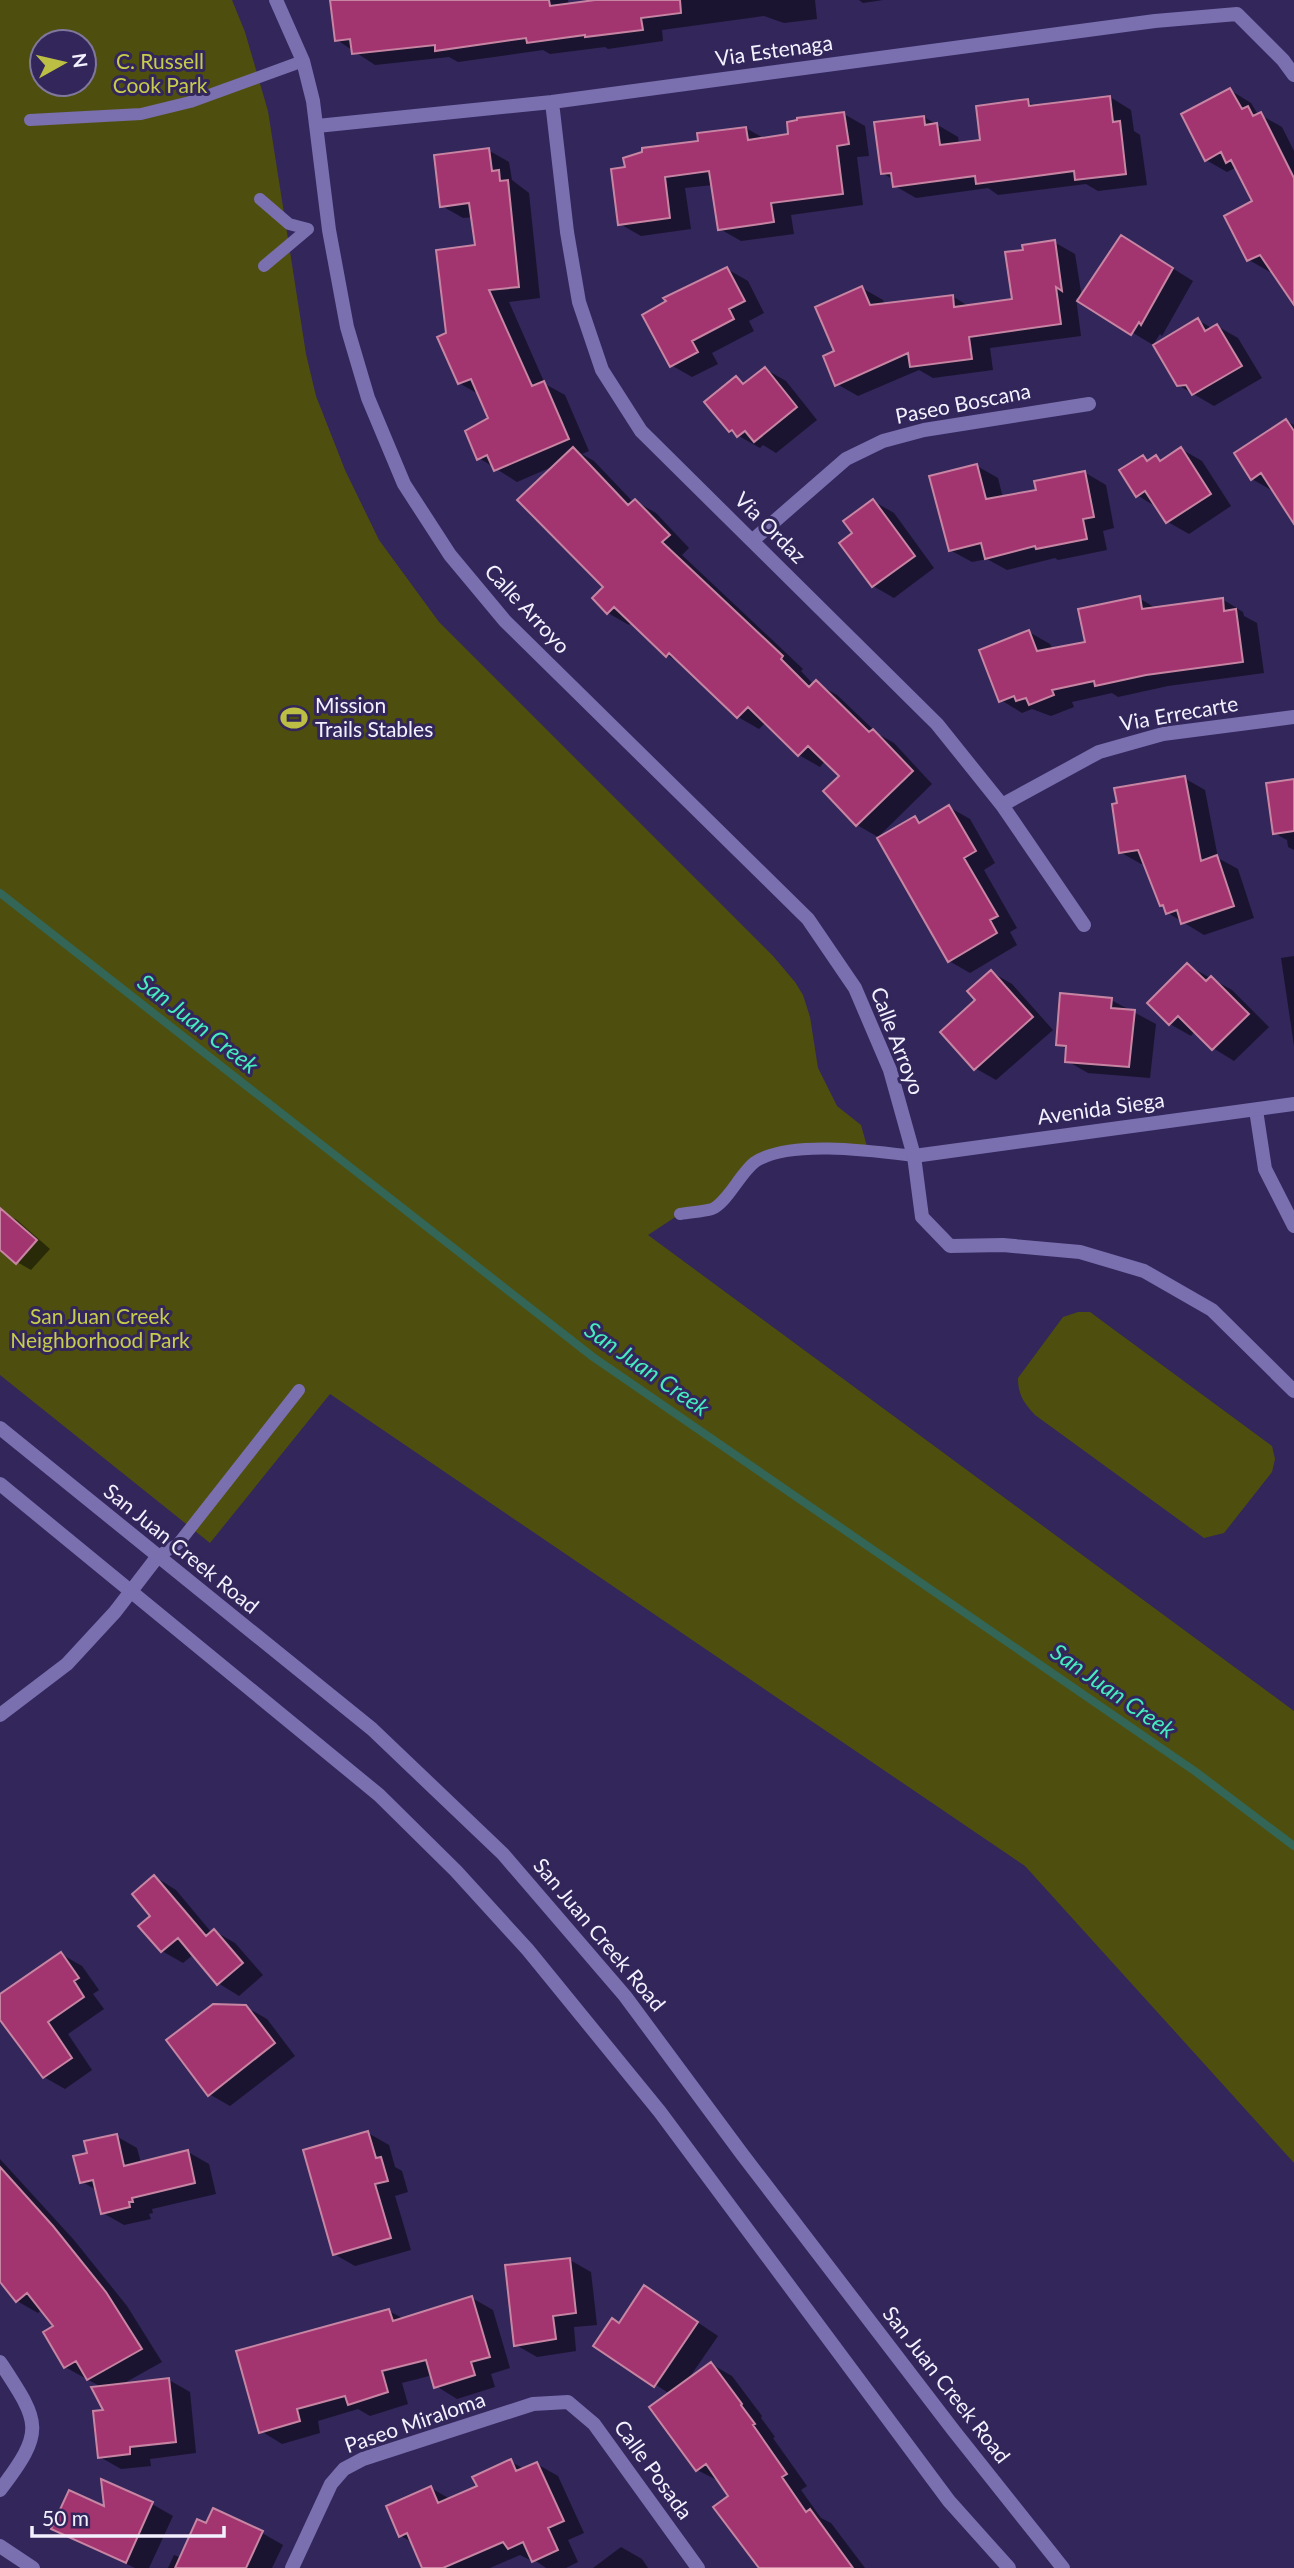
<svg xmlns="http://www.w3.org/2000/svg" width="1294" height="2568" font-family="Lato,sans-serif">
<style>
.green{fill:#4e4f0f;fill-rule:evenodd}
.shadow{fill:#0007}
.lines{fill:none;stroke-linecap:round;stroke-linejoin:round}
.stream{stroke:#336656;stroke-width:8}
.building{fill:#a23570;stroke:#c785a3;stroke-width:2}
.service{stroke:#7a6faf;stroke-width:12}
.minor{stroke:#7a6faf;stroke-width:14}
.tertiary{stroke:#7a6faf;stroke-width:14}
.labels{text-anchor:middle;stroke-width:6;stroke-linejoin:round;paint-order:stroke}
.street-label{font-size:21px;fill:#f3f1ff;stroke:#32265a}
.park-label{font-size:21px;fill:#c8cc4c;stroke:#32265a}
.poi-label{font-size:21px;fill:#f3f1ff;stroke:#32265a;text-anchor:start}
.water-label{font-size:23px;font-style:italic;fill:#46ecc0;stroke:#32265a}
</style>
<rect width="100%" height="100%" fill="#32265a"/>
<!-- green -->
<path class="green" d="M0 0H232L245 32 268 111 306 354 316 396 345 470 379 540 439 622 773 956 795 982 803 995 810 1017 818 1068 837 1106 861 1125 868 1150H790L756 1162 714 1208 680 1214 648 1235 1294 1711V2163L1025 1866 330 1394 210 1543 0 1375ZM42 42H84V84H42Z
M1078 1312H1090L1272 1446 1275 1459 1272 1472 1224 1533 1204 1538 1035 1415C1024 1403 1018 1395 1018 1378L1063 1317Z"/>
<!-- shadow -->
<path class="shadow" d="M332 0H568L569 5 594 2V0H815L817 19 784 23 764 16 662 30 663 41 608 49 605 47 550 54 543 50 458 62 449 57 375 65 337 40Z
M859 0H883L863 3Z
M1230 90 1251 103 1257 113 1282 127 1294 151V301L1273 271 1270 272 1249 260 1255 202 1237 167 1227 172 1206 160Z
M1110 97 1131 110 1134 131 1140 135 1147 185 1098 191 1086 184 998 195 988 188 916 198 895 186 894 180 882 173 924 117 958 137 959 144 982 141 1027 101 1037 107Z
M844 114 865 126 869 156 857 157 863 205 791 215 794 234 741 241 720 229 713 185 685 188 691 229 641 236 620 224 627 169 746 128 765 139 790 135Z
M488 150 509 162 512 180 529 193 540 298 509 302 545 384 565 395 589 451 582 454 594 461 633 502 635 501 656 513 689 548 682 555 803 669 801 671 814 685 816 683 837 695 878 734 894 743 932 784 878 837 857 825 841 777 825 761 820 767 799 755 766 722 759 729 738 717 683 665 667 655 632 622 629 625 608 613 606 587 554 466 517 482 479 458 490 419 480 395 459 383 448 334 477 247 473 217 463 218 442 206Z
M1054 242 1075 254 1082 298 1142 249 1193 281 1162 336 1160 334 1153 345 1076 298 1081 336 990 348 993 370 933 378 919 370 858 396 837 384 836 352 862 288 883 300 885 305 952 296 970 307 1014 300 1025 251Z
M727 269 748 281 764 313 749 321 754 331 712 353 718 364 692 377 671 365Z
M1198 320 1213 329 1217 326 1238 338 1262 378 1214 406 1178 385Z
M765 369 786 381 817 420 776 453 763 445 760 448 730 431 736 378 747 384Z
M1286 421 1294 425V515L1273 491 1252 479Z
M1181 449 1202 461 1231 506 1189 534 1168 522 1158 508 1137 495 1143 457 1150 461 1156 457 1163 461Z
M977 466 998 478 1003 498 1038 491 1084 472 1106 485 1114 528 1103 531 1107 550 1058 560 1055 558 1007 570 987 559 972 562 950 550Z
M873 501 894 513 934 568 894 598 873 586 854 534Z
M1139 598 1157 609 1222 599 1243 612 1244 616 1257 623 1264 673 1168 686 1118 697 1112 693 1072 702 1074 707 1051 716 1032 709 1022 713 1001 700 1029 632 1050 644 1053 650 1087 643Z
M1184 778 1205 790 1218 858 1238 869 1254 918 1204 935 1168 913 1166 908 1161 905 1145 864H1141L1120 852Z
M1294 781V850L1288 847 1287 840 1274 833Z
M949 807 970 819 995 863 984 870 1017 928 1010 932 1017 945 970 973 949 961 915 818 923 822Z
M1294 956V1046L1281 958Z
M1187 965 1232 990 1269 1027 1234 1061 1213 1048 1195 1031 1191 1036 1170 1024Z
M991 972 1012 984 1053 1030 996 1080 975 1068 978 1000Z
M1111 1000 1156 1024 1150 1078 1088 1073 1067 1061 1068 1050 1058 1044Z
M3 1212 17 1220 50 1249 31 1270 17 1262 0 1247V1216Z
M155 1877 176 1890 212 1933 214 1931 235 1943 263 1975 239 1996 218 1983 194 1954 183 1963 162 1951 141 1926 152 1916Z
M61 1954 82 1966 99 1990 93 1994 104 2009 68 2034 92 2070 65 2089 44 2077 9 2030 0 2022V1996Z
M246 2007 267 2019 295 2056 230 2106 209 2094Z
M368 2133 389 2145 395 2167 402 2171 408 2192 395 2196 411 2250 355 2266 334 2254Z
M116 2136 137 2148 141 2163 188 2152 209 2164 216 2194 152 2209 153 2213 149 2214 151 2219 124 2225 103 2213 98 2191 81 2181Z
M0 2159 74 2240 127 2306 162 2362 119 2386 169 2380 190 2392 196 2453 150 2459 151 2466 121 2469 100 2457 106 2411 103 2388 65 2367 56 2327 42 2309 38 2313 17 2301 0 2280Z
M570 2260 591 2272 597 2325 574 2327 576 2351 537 2357 516 2345Z
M645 2287 718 2336 687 2381 711 2364 732 2376 762 2416 761 2418 775 2437 773 2438 807 2486 801 2490 821 2518 831 2523 865 2568H761L730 2496 719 2481 697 2470 670 2394 596 2346 620 2324Z
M472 2298 493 2310 510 2368 491 2374 495 2387 457 2399 436 2386 433 2375 402 2383 408 2404 370 2416 358 2409 318 2421 320 2433 282 2444 261 2431 389 2311 404 2319Z
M510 2461 524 2469 537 2464 558 2476 584 2533 568 2540 578 2562 566 2568H546L533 2559 530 2560 520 2555 490 2568H424L413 2543 401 2536 431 2488 450 2499 479 2487Z
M152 2504 173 2516 149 2568H135L54 2529 106 2509Z
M262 2533 283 2545 272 2568H168L174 2555 182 2558Z
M621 2547 642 2559 648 2568H593Z"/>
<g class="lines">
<!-- stream -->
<path class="stream" d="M0 893 593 1357 1196 1772 1294 1846"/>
</g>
<!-- building -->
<path class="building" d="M330 0H549L550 6 595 0H680L681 13 641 18 643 30 585 37V35L527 43 526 38 435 51V45L352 54 350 39 335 41Z
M1230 88 1242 109 1248 106 1253 116 1261 112 1294 178V305L1260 255 1247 261 1224 216 1252 201 1231 160 1226 163 1221 152 1205 161 1181 114Z
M1110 96 1113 122 1120 121 1126 174 1075 180 1074 171 976 184 975 176 893 187 891 173 881 174 874 122 924 116 925 125 937 123 940 145 980 140 976 106 1028 99 1029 106Z
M844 112 849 144 837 146 843 194 771 203 774 222 718 230 709 171 665 177 670 218 618 225 611 169 625 167 623 158 642 152V148L698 141 697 133 746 127 748 140 788 134 787 122 797 120V118Z
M489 148 492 171 499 170 500 181 508 180 519 287 489 290 532 386 544 381 569 439 494 471 487 455 477 460 465 431 488 418 471 379 458 384 437 337 446 333 436 250 475 245 469 203 440 207 434 155Z
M1121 235 1173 268 1141 325 1139 322 1131 335 1077 301Z
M1055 240 1062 291 1056 287 1061 324 969 337 972 359 910 367 908 353 835 386 823 356 834 351 815 307 862 286 870 305 953 295 954 307 1012 299 1005 252 1023 250 1022 245Z
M727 267 745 301 729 309 734 319 692 341 698 352 670 367 642 315 666 301 663 298Z
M1198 318 1205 331 1217 324 1242 366 1192 395 1186 385 1177 386 1153 345Z
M765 367 797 407 754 442 745 431 737 437 732 430 729 432 704 402 736 376 743 384Z
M1286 419 1294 431V524L1261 473 1251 480 1234 453Z
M573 447 628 505 635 499 670 535 662 542 783 656 781 659 809 687 816 680 869 732 873 729 913 771 856 826 823 791 839 776 808 746 798 756 748 707 737 718 669 653 666 657 614 607 607 614 592 598 603 587 517 500Z
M1181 447 1211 494 1166 523 1145 491 1136 497 1119 470 1143 455 1147 461 1156 455 1160 461Z
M977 464 986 499 1036 490 1034 481 1085 471 1094 517 1083 519 1087 539 1036 549 1035 546 985 559 981 543 949 551 929 476Z
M873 499 915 556 872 587 839 543 852 533 843 521Z
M1140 596 1142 609 1223 598 1224 611 1236 609 1243 662 1146 675 1095 686 1094 681 1052 690 1054 695 1029 705 1026 698 1016 701 1014 696 999 702 979 650 1029 630 1037 651 1085 642 1078 609Z
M1185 776 1201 861 1217 855 1234 906 1181 924 1177 910 1166 914 1163 905 1160 906 1138 850 1119 853 1112 804 1117 803 1114 788Z
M1294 779V831L1273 834 1266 783Z
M949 805 976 851 964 858 998 916 990 920 997 933 948 962 877 838 915 816 919 823Z
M1187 963 1206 981 1211 976 1249 1014 1212 1050 1178 1016 1169 1025 1147 1003Z
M991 970 1033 1017 974 1070 940 1032 975 1000 967 991Z
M1060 993 1112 998 1111 1008 1135 1010 1129 1067 1065 1062 1066 1046 1056 1045Z
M0 1208 37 1240 16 1264 0 1250Z
M154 1875 206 1936 214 1929 243 1963 217 1985 178 1938 161 1952 138 1926 150 1916 132 1894Z
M61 1952 79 1978 74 1981 84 1997 48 2022 72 2058 43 2078 0 2020V1994Z
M213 2004 246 2005 275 2043 208 2096 166 2040Z
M368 2131 376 2158 381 2157 388 2181 375 2184 391 2238 333 2255 303 2150Z
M117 2134 124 2166 188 2150 195 2183 132 2198 133 2202H129L130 2207 101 2214 93 2180 80 2183 73 2156 87 2153 84 2141Z
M0 2167 53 2226 106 2292 142 2349 87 2380 76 2361 64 2368 43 2332 53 2326 27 2293 16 2302 0 2282Z
M570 2258 576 2313 553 2316 556 2339 514 2346 505 2265Z
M644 2285 698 2322 654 2387 593 2346 612 2318 619 2323Z
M472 2296 490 2357 471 2362 475 2375 434 2388 426 2360 382 2371 388 2392 348 2405 345 2396 297 2409 300 2421 259 2433 236 2351 389 2309 393 2321Z
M711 2362 742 2404 741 2405 755 2424 753 2425 787 2474 782 2477 806 2512 810 2509 853 2568H759L713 2507 728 2496 706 2464 696 2471 649 2407Z
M169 2378 176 2442 130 2447V2454L98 2458 93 2411 103 2410 91 2387Z
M511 2459 516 2471 537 2462 564 2521 548 2528 558 2550 532 2562 523 2542 508 2549 503 2542 443 2568H422L407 2533 399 2537 386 2506 431 2486 438 2503 477 2486 472 2477Z
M101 2479 153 2502 126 2563 51 2529 69 2490 104 2506Z
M213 2508 263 2531 246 2568H175L197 2519 206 2523Z"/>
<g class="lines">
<!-- service -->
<path class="service" d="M30 120 141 114 190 102 303 61
M260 199 289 224 308 229 264 266
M680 1214C690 1212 702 1212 712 1209 727 1203 741 1172 755 1162 789 1139 874 1151 914 1156
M158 1556 178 1544 299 1390"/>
<!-- minor -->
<path class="minor" d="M552 102 567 232 579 302 602 370 641 431 937 724 1002 805 1084 925
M317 126 552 102 1155 21 1237 14 1283 60 1294 75
M753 540 846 459 883 441 924 430 1089 404
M1002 805 1099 752 1163 734 1294 717
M1256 1110 1265 1169 1294 1226
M914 1156 922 1217 950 1246 1003 1245 1080 1252 1144 1271 1212 1310 1294 1391
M0 1715 67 1664 115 1612 158 1556
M0 2362C40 2423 46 2430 0 2490
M0 2546 33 2568
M292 2568 331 2484 344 2469 363 2459 533 2404 568 2402 594 2424 698 2568"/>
<!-- tertiary -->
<path class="tertiary" d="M276 0 303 61 313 101 329 230 347 327 368 398 404 484 450 555 505 621 808 919 855 988 890 1070 914 1156 1294 1104
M0 1428 372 1729 503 1854 625 1996 742 2154 954 2431 1063 2568
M0 1484 379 1795 456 1871 528 1950 660 2112 949 2501 1009 2568"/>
</g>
<!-- icons -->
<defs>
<g id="stadium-bare" transform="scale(2.1)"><path d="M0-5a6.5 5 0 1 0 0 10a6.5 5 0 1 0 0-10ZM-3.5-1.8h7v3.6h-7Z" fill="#bcbf44" stroke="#32265a" stroke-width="2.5" paint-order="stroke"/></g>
</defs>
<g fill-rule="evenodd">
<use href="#stadium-bare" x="294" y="718"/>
</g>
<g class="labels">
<!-- street labels -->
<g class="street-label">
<text transform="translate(774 51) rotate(-8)" y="7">Via Estenaga</text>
<text transform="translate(963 404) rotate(-11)" y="7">Paseo Boscana</text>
<text transform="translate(770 528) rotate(45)" y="7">Via Ordaz</text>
<text transform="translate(527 609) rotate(47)" y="7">Calle Arroyo</text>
<text transform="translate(1179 714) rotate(-10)" y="7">Via Errecarte</text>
<text transform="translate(897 1041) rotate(69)" y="7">Calle Arroyo</text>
<text transform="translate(1101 1109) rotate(-8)" y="7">Avenida Siega</text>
<text transform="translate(181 1549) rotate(39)" y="7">San Juan Creek Road</text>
<text transform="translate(599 1935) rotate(50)" y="7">San Juan Creek Road</text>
<text transform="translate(946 2385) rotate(52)" y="7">San Juan Creek Road</text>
<text transform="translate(415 2423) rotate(-19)" y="7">Paseo Miraloma</text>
<text transform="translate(653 2470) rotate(54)" y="7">Calle Posada</text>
</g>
<!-- park labels -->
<g class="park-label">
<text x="160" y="69">C. Russell<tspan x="160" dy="24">Cook Park</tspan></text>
<text x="100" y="1324">San Juan Creek<tspan x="100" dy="24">Neighborhood Park</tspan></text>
</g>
<!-- poi labels -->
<g class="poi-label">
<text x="315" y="713">Mission<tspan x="315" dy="24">Trails Stables</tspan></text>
</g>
<!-- water labels -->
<g class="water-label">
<text transform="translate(198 1024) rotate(38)" y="8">San Juan Creek</text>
<text transform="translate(647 1369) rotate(35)" y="8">San Juan Creek</text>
<text transform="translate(1113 1691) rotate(35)" y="8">San Juan Creek</text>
</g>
</g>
<!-- north arrow -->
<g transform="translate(63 63) rotate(82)"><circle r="33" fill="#32265a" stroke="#7f779c" stroke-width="2"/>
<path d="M0-5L12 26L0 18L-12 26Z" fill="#bcbf44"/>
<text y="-10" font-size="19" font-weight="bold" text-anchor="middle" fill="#f3f1ff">N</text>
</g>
<!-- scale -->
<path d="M32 2526v10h192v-10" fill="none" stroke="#f3f1ff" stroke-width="3.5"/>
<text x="42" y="2526" font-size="21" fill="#f3f1ff" stroke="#32265a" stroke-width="5" paint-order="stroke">50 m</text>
</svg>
